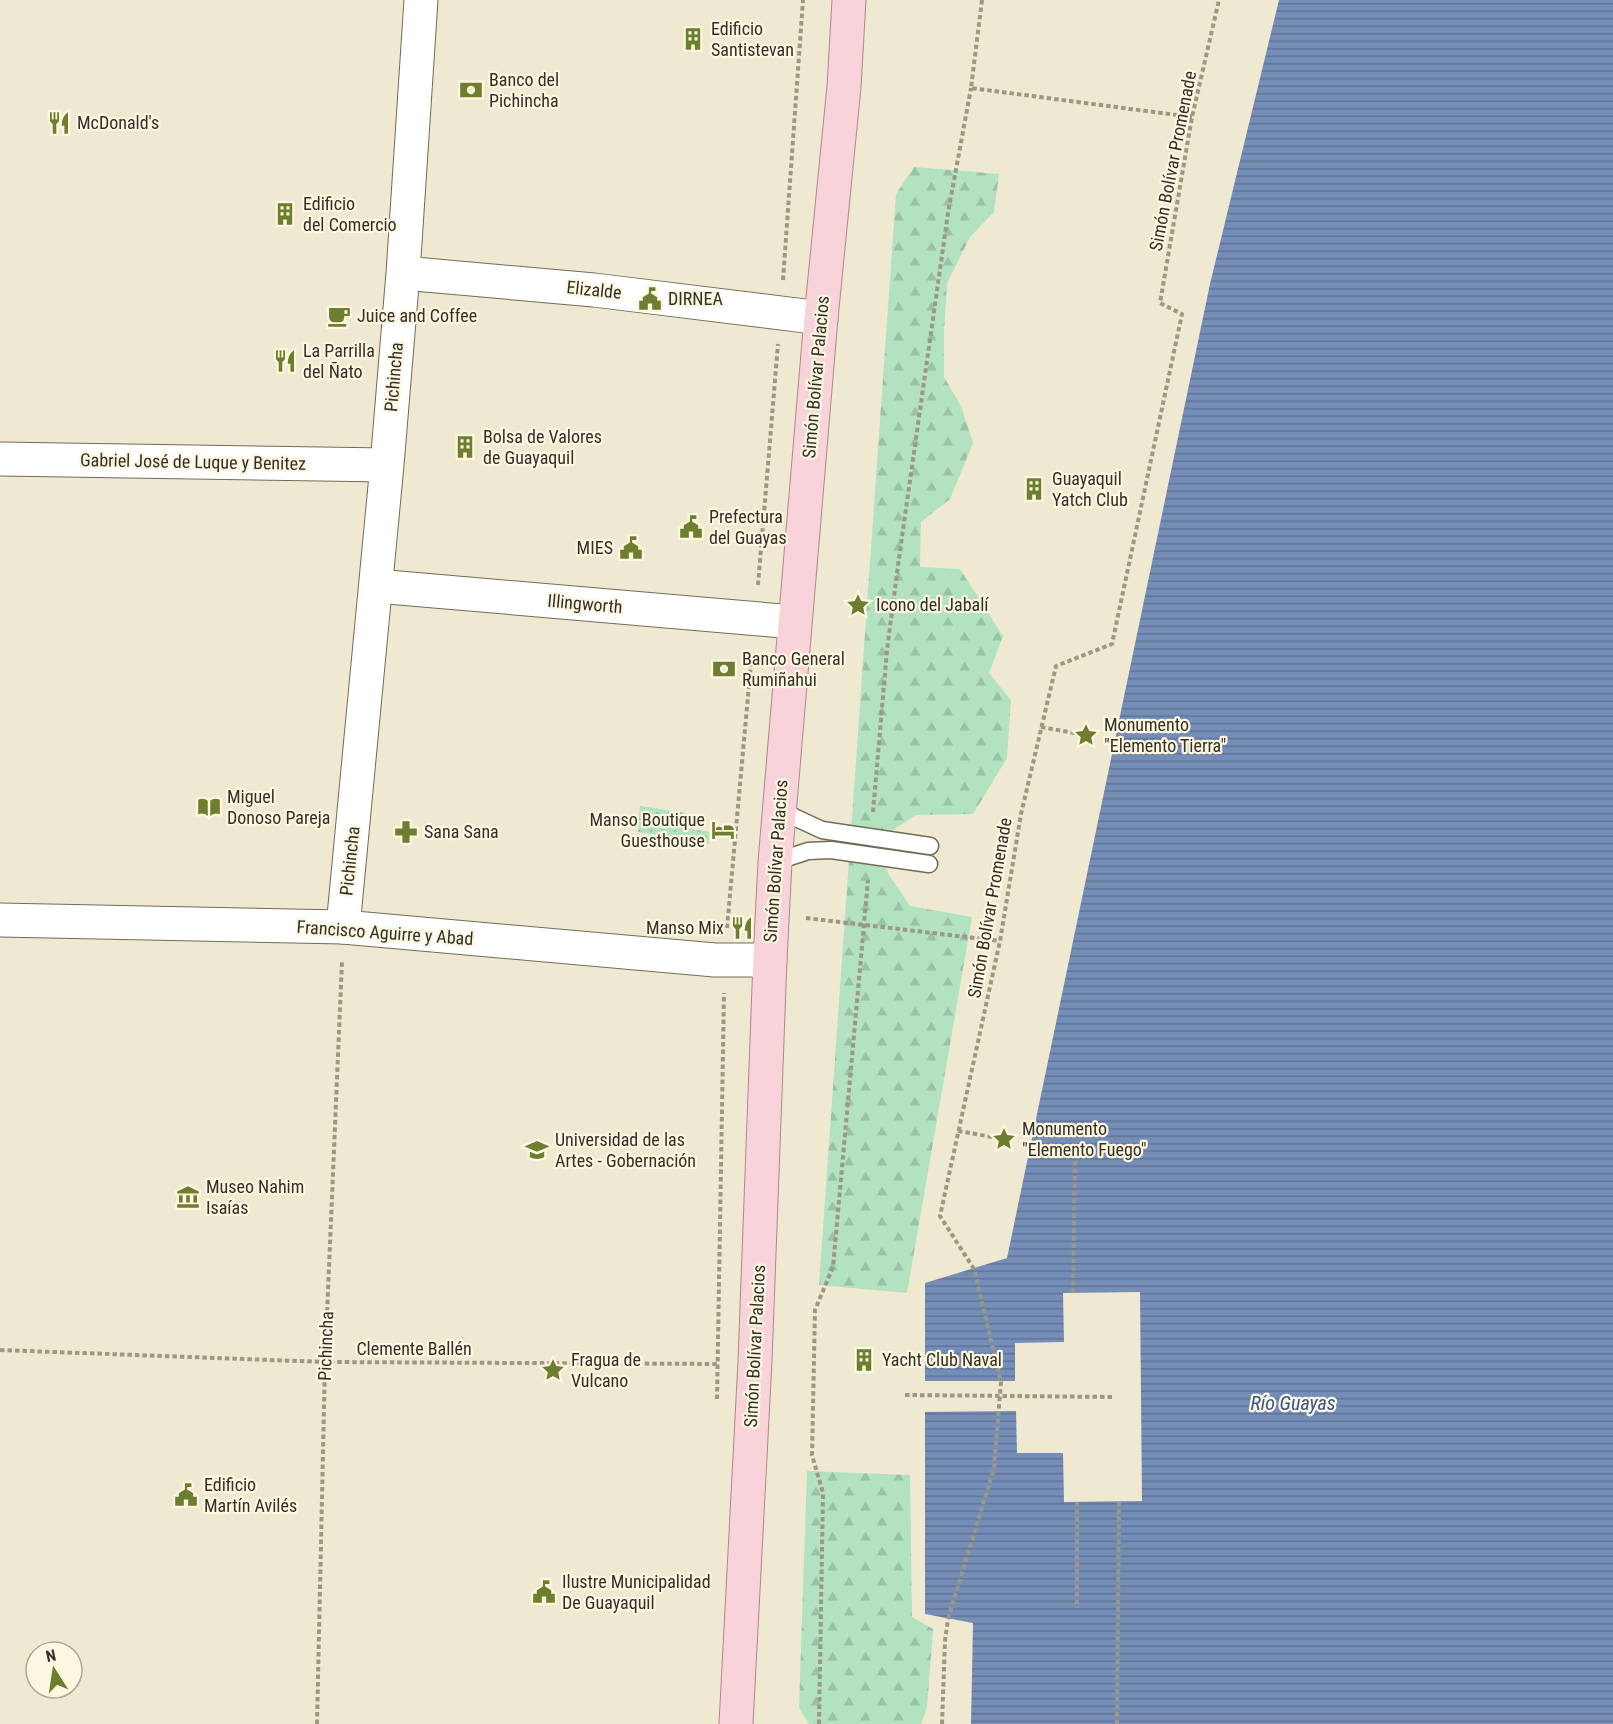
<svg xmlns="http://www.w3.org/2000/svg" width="1613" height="1724" font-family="'Roboto Condensed',sans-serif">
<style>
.grass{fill:url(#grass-dots)}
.forest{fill:url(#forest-firs)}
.water{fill:url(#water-rules)}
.pier{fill:#f0e9d2}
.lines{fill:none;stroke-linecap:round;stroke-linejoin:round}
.lane-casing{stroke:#726b58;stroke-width:19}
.street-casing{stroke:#726b58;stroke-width:35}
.secondary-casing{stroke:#726b58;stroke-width:35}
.primary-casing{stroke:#b0878a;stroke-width:35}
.path{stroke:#9c9787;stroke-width:4;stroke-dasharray:4.5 3;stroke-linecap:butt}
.lane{stroke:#fff;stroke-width:16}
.street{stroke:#fff;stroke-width:33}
.secondary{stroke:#fff;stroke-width:33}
.primary{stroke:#f8d3d9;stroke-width:33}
.path-bridge{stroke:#9c9787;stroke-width:4;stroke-dasharray:4.5 3;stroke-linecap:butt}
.labels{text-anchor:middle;stroke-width:4.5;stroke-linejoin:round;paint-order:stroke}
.poi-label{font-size:18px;fill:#333028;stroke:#fdf6e0;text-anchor:start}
.street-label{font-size:18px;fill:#333028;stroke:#fdf6e0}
.water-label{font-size:20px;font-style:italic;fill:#35558d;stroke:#fdf6e0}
</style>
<defs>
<pattern id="grass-dots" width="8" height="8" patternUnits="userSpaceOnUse" patternTransform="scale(1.5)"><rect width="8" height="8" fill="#b3e2c1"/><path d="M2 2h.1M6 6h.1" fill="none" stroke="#9ac2a6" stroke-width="1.8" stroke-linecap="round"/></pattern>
<pattern id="forest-firs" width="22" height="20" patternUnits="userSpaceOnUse" patternTransform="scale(1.5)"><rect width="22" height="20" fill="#b3e2c1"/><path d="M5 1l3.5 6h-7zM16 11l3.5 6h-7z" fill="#9ac2a6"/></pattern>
<pattern id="water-rules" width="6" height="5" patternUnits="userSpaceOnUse" patternTransform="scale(1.5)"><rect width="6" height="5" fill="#758eb8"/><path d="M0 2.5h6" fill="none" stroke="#617496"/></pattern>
</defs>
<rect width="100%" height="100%" fill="#f0e9d2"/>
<!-- grass -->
<path class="grass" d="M640 806 686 813 682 827 709 832V844L638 832Z"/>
<!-- forest -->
<path class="forest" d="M914 167 999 174 994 212 970 237 947 283 944 333V377L961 406 973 443 950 499 921 522 920 567 960 569 1003 636 989 673 1011 700 1007 758 973 814 916 815 887 834 881 855 889 875 910 906 972 917 907 1293 819 1285 896 194Z
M807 1471 910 1475 912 1617 933 1629 927 1707 921 1724H809L799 1708Z"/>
<!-- water -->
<path class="water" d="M1279 0H1613V1724H971L973 1623 925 1614V1283L1007 1258 1210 284Z"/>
<!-- pier -->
<path class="pier" d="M1140 1292 1142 1501 1064 1502 1063 1453H1017L1016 1411 921 1412V1381H1015V1343L1064 1342 1063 1293Z"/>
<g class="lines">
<!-- lane casing -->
<g class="lane-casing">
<path id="lane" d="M780 807 794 817 822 830 930 846
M775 862 808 851 831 850 929 864"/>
</g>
<!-- street casing -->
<g class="street-casing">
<path id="street" d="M403 273 594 290 821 318
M0 459 387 465
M376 586 794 622
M343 927 387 465 403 273 421 0"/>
</g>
<!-- secondary casing -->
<g class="secondary-casing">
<path id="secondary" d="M0 920 343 927 715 960H770"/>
</g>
<!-- primary casing -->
<g class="primary-casing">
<path id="primary" d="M736 1724 755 1361 770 960 775 862 821 318 844 87 849 0"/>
</g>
<!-- path -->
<path class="path" d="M982 0 971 88 1192 117
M783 280 803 0
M758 585 778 344
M1041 727 1086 735
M873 812 887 650 899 558 948 213 971 88
M806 918 1000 941
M727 928 752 652
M958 1131 1004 1139
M974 1269 940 1216 1000 941 1021 814 1056 666 1112 644 1182 314 1160 303 1192 117 1219 0
M1073 1293 1075 1159
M0 1350 325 1362 719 1364
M905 1395 1114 1397
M717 1399 724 993
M1077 1502V1608
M317 1724 325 1362 342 961
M819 1724 823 1493 812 1455 815 1310 833 1267 868 880
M942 1724 945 1641 948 1619
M1117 1724 1119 1501"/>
<!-- lane -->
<use href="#lane" class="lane"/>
<!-- street -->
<use href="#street" class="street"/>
<!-- secondary -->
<use href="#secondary" class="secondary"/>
<!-- primary -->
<use href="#primary" class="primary"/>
<!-- path-bridge -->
<path class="path-bridge" d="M948 1619 994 1468 1001 1382 974 1269"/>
</g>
<!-- icons -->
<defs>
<g id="building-bare" transform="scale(1.8)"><path d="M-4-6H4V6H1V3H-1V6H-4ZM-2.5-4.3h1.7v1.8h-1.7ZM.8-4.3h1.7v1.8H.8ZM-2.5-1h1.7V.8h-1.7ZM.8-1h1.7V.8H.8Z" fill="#6d7e2e" stroke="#fdf6e0" stroke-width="2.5" paint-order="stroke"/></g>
<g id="bank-bare" transform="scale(1.8)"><path d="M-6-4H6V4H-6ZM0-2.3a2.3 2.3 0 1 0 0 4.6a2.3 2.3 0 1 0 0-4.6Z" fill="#6d7e2e" stroke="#fdf6e0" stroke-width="2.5" paint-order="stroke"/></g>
<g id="restaurant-bare" transform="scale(1.8)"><path d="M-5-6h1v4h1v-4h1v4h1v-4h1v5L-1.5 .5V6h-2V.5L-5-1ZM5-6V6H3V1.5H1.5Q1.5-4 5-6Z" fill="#6d7e2e" stroke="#fdf6e0" stroke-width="2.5" paint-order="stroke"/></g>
<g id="civic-bare" transform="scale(1.8)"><path d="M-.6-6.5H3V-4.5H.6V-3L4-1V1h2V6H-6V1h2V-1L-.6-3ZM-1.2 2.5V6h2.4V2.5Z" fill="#6d7e2e" stroke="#fdf6e0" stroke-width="2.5" paint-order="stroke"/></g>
<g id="cafe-bare" transform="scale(1.8)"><path d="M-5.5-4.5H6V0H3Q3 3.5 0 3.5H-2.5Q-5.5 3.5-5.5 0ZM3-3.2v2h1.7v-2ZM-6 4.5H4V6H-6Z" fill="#6d7e2e" stroke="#fdf6e0" stroke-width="2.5" paint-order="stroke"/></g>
<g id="sight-bare" transform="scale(1.8)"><path d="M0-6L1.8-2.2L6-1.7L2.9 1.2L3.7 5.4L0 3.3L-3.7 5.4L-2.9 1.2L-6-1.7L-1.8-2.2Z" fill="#6d7e2e" stroke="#fdf6e0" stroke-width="2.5" paint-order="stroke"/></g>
<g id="library-bare" transform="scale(1.8)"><path d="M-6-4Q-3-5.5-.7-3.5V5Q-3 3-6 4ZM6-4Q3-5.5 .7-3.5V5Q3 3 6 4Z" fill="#6d7e2e" stroke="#fdf6e0" stroke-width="2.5" paint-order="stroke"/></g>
<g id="hotel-bare" transform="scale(1.8)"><path d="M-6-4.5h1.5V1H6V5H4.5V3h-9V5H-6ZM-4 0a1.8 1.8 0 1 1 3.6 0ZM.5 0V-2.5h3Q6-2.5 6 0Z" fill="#6d7e2e" stroke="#fdf6e0" stroke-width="2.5" paint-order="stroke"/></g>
<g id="pharmacy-bare" transform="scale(1.8)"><path d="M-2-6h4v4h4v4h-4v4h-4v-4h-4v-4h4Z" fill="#6d7e2e" stroke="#fdf6e0" stroke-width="2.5" paint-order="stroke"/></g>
<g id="university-bare" transform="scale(1.8)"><path d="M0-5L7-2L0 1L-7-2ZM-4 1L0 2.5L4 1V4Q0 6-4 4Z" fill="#6d7e2e" stroke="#fdf6e0" stroke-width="2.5" paint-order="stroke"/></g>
<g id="museum-bare" transform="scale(1.8)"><path d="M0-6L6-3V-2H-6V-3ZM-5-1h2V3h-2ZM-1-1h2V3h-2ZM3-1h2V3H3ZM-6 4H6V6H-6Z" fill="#6d7e2e" stroke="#fdf6e0" stroke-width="2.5" paint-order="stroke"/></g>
</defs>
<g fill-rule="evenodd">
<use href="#building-bare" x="693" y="39"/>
<use href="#bank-bare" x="471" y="90"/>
<use href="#restaurant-bare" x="59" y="123"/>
<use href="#building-bare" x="285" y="214"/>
<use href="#civic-bare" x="650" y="299"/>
<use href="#cafe-bare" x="339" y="316"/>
<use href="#restaurant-bare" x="285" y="361"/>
<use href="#building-bare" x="465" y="447"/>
<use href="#building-bare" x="1034" y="489"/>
<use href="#civic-bare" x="691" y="527"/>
<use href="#civic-bare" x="631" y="548"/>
<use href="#sight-bare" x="858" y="605"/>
<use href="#bank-bare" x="724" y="669"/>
<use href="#sight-bare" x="1086" y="735"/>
<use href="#library-bare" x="209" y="807"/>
<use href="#hotel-bare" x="723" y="830"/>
<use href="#pharmacy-bare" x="406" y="832"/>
<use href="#restaurant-bare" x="742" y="928"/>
<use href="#sight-bare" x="1004" y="1139"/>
<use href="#university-bare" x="537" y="1150"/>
<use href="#museum-bare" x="188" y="1197"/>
<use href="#building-bare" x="864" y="1360"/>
<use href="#sight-bare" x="553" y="1370"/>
<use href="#civic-bare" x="186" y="1495"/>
<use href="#civic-bare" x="544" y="1592"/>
</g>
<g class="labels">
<!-- poi labels -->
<g class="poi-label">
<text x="711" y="35">Edificio<tspan x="711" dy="21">Santistevan</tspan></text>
<text x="489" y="86">Banco del<tspan x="489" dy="21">Pichincha</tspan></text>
<text x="77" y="129">McDonald's</text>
<text x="303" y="210">Edificio<tspan x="303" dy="21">del Comercio</tspan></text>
<text x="668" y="305">DIRNEA</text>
<text x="357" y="322">Juice and Coffee</text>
<text x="303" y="357">La Parrilla<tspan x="303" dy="21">del Ñato</tspan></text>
<text x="483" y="443">Bolsa de Valores<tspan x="483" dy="21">de Guayaquil</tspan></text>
<text x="1052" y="485">Guayaquil<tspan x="1052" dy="21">Yatch Club</tspan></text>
<text x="709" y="523">Prefectura<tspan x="709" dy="21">del Guayas</tspan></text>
<text x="613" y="554" text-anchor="end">MIES</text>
<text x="876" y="611">Icono del Jabalí</text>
<text x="742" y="665">Banco General<tspan x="742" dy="21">Rumiñahui</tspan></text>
<text x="1104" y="731">Monumento<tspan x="1104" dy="21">"Elemento Tierra"</tspan></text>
<text x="227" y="803">Miguel<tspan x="227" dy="21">Donoso Pareja</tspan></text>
<text x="705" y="826" text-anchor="end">Manso Boutique<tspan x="705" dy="21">Guesthouse</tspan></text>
<text x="424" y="838">Sana Sana</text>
<text x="724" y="934" text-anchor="end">Manso Mix</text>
<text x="1022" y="1135">Monumento<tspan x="1022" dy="21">"Elemento Fuego"</tspan></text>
<text x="555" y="1146">Universidad de las<tspan x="555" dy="21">Artes - Gobernación</tspan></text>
<text x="206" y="1193">Museo Nahim<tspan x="206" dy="21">Isaías</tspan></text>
<text x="571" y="1366">Fragua de<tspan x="571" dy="21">Vulcano</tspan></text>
<text x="882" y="1366">Yacht Club Naval</text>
<text x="204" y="1491">Edificio<tspan x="204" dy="21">Martín Avilés</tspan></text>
<text x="562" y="1588">Ilustre Municipalidad<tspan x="562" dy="21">De Guayaquil</tspan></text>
</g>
<!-- street labels -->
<g class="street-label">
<text transform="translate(1173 161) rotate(-79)" y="6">Simón Bolívar Promenade</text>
<text transform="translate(594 290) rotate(6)" y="6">Elizalde</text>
<text transform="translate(394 377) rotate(-85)" y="6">Pichincha</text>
<text transform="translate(816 377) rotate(-85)" y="6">Simón Bolívar Palacios</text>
<text transform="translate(193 462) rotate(1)" y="6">Gabriel José de Luque y Benitez</text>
<text transform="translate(585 604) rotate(5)" y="6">Illingworth</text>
<text transform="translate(350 861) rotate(-84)" y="6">Pichincha</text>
<text transform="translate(776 861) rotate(-86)" y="6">Simón Bolívar Palacios</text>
<text transform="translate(990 908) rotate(-80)" y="6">Simón Bolívar Promenade</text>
<text transform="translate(385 933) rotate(4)" y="6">Francisco Aguirre y Abad</text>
<text transform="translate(326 1346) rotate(-88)" y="6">Pichincha</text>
<text transform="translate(755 1346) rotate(-87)" y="6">Simón Bolívar Palacios</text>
<text x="414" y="1355">Clemente Ballén</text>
</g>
<!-- water labels -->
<g class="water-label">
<text x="1293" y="1410">Río Guayas</text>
</g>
</g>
<!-- north arrow -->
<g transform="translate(54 1670) rotate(348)"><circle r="28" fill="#fdf6e0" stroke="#aca796" stroke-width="1.5"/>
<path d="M0-4.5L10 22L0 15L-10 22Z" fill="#6d7e2e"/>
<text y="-9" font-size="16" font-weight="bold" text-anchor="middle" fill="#333028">N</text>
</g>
</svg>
